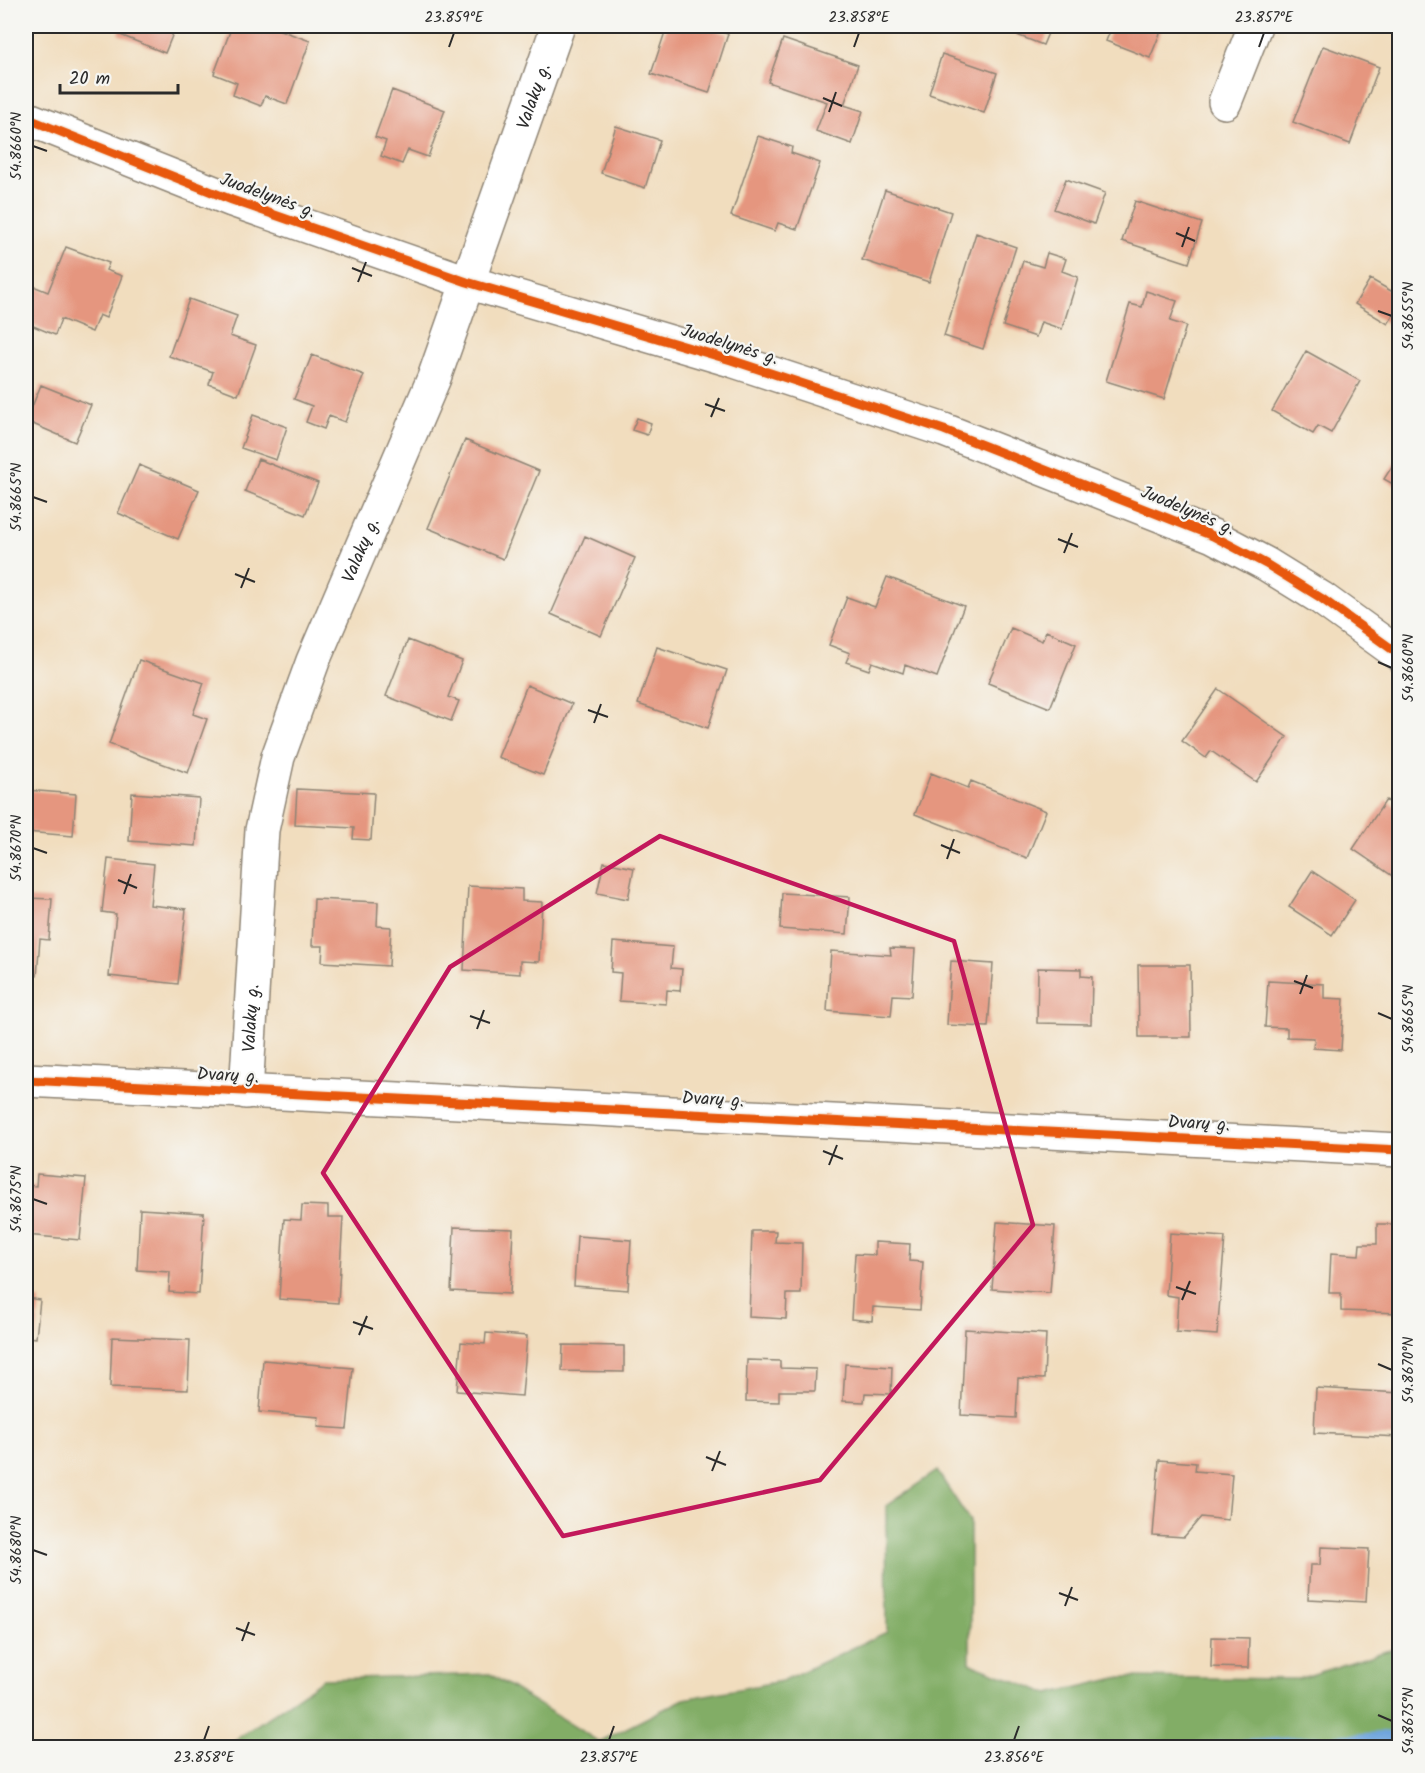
<svg xmlns="http://www.w3.org/2000/svg" width="1425" height="1773" font-family="Kalam,sans-serif">
<style>
.forest{fill:#82ad66;stroke:#566c48;stroke-width:1.5}
.lines{fill:none;stroke-linecap:round;stroke-linejoin:round}
.stream{stroke:#70a5dd;stroke-width:12}
.building{fill:#e5967f}
.minor-casing{stroke:#8e8474;stroke-width:36}
.minor{stroke:#fff;stroke-width:33}
.cycleway-casing{stroke:#f6f6f2;stroke-width:13}
.cycleway{stroke:#e8590c;stroke-width:9}
.marked{fill:none;stroke:#c2185b;stroke-width:4.5;stroke-linejoin:round}
.ticks{fill:none;stroke:#2b2b2b;stroke-width:2}
.labels{text-anchor:middle;stroke-width:4.5;stroke-linejoin:round;paint-order:stroke}
.street-label{font-size:18px;fill:#2b2b2b;stroke:#f6f6f2}
.neatline{fill:none;stroke:#2b2b2b;stroke-width:2}
.ticks-label{font-size:15px;text-anchor:middle;fill:#2b2b2b}
</style>
<rect width="100%" height="100%" fill="#f6f6f2"/>
<filter id="ink" filterUnits="userSpaceOnUse"><feTurbulence type="fractalNoise" baseFrequency=".0167" numOctaves="2"/><feDisplacementMap in="SourceGraphic" scale="12" xChannelSelector="R" yChannelSelector="G"/><feConvolveMatrix kernelMatrix="1 2 1 2 8 2 1 2 1" color-interpolation-filters="sRGB"/></filter>
<filter id="wash" filterUnits="userSpaceOnUse"><feTurbulence type="fractalNoise" baseFrequency=".008" numOctaves="4" result="noise"/><feDisplacementMap in="SourceGraphic" scale="24" xChannelSelector="R" yChannelSelector="G"/><feGaussianBlur stdDeviation="1.35" result="paint"/><feColorMatrix in="noise" values="0 0 0 0 0 0 0 0 0 0 0 0 0 0 0 0 0 1.4 0 .05"/><feComposite in="paint" operator="in"/></filter>
<g filter="url(#wash)">
<rect width="100%" height="100%" fill="#f1ddbe"/>
<!-- forest -->
<path class="forest" d="M937 1471 970 1521V1663L1049 1694 1121 1677 1298 1679 1399 1647V1747H225L323 1679 490 1674 599 1742 684 1699 782 1681 887 1632 886 1506Z"/>
<g class="lines">
<!-- stream -->
<path class="stream" d="M1216 1748 1400 1737"/>
</g>
<g id="blocks">
<!-- building -->
<path class="building" d="M122 26H176L165 53 118 34Z
M232 26H269L310 41 287 104 265 96 261 106 233 95 237 83 214 74Z
M667 26H702L728 34 709 93 651 74Z
M1011 26H1051L1043 45 1009 32Z
M1112 26H1163L1150 58 1106 41Z
M783 39 858 65 844 105 863 111 852 144 816 131 827 102 768 82Z
M1323 46 1379 67 1350 144 1293 122Z
M942 54 997 73 984 113 929 94Z
M392 90 445 110 428 157 408 150 402 164 381 156 386 141 375 137Z
M616 126 660 140 645 188 601 173Z
M758 136 792 147 791 153 820 163 797 229 778 223 775 231 731 216Z
M1066 179 1105 193 1094 224 1054 209Z
M885 190 951 212 929 282 862 260Z
M1135 201 1202 223 1189 263 1122 241Z
M976 233 1016 247 983 349 944 336Z
M66 247 109 263 106 270 122 276 106 318 99 315 92 332 61 319 55 335 26 323V283L48 292Z
M1047 253 1066 259 1062 271 1078 277 1062 329 1041 322 1036 337 1003 326 1023 261 1043 267Z
M1370 279 1400 296V305L1388 324 1355 304Z
M1146 291 1177 301 1170 321 1186 326 1164 399 1106 381 1130 304 1142 307Z
M189 299 237 316 230 336 256 345 238 395 209 384 213 372 169 356Z
M1306 351 1360 381 1331 433 1318 426 1313 434 1272 411Z
M312 355 364 375 345 422 329 416 324 429 306 422 312 406 294 399Z
M41 385 91 405 75 442 26 421Z
M253 415 287 427 276 460 241 448Z
M637 418 651 423 647 435 632 430Z
M465 440 539 471 503 559 428 528Z
M1400 454V488L1384 479Z
M258 459 318 483 305 515 245 491Z
M139 465 199 490 178 539 118 513Z
M585 536 635 558 601 636 551 614Z
M887 577 964 606 937 677 905 665 903 673 872 662 869 670 846 662 850 653 829 645 847 597 875 607Z
M1011 628 1042 641 1046 631 1076 644 1050 708 988 683Z
M408 640 462 661 448 697 459 701 451 721 386 696Z
M657 647 727 670 708 728 638 704Z
M139 660 204 683 193 714 207 719 188 773 109 744Z
M527 685 572 704 543 775 498 757Z
M1218 689 1287 737 1256 782 1211 751 1206 758 1182 741Z
M931 773 968 788 971 781 1046 811 1027 858 915 814Z
M297 789 374 793 371 840 353 839 354 828 295 825Z
M26 790 76 794 73 836 26 832Z
M132 793 199 798 196 846 129 841Z
M1386 800 1400 809V881L1353 849Z
M108 859 154 864 150 905 186 909 178 984 109 976 116 914 102 912Z
M604 862 634 868 628 899 597 893Z
M1312 871 1355 900 1332 935 1289 907Z
M468 886 522 889V901L542 902 539 962 520 961V974L464 970Z
M782 893 850 897 847 934 780 929Z
M26 898 52 899 49 940 40 939 37 976 26 975Z
M314 899 378 902 377 926 391 927 389 966 322 962 323 946H312Z
M613 942 673 947 671 968 682 969 680 991 667 990 666 1004 619 1001 621 973 611 972Z
M890 948 915 949 912 996 893 995 891 1016 827 1011 831 951 891 955Z
M951 961 993 964 988 1027 947 1025Z
M1138 965H1190L1191 1037H1139Z
M1038 968 1081 969V976L1092 977 1091 1024 1037 1023Z
M1268 981 1324 984V998L1344 999 1341 1050 1313 1048 1314 1038 1287 1037V1028L1265 1027Z
M37 1174 86 1178 80 1240 26 1235V1185L36 1186Z
M302 1205 328 1206V1217H343L338 1303 279 1299 284 1219 301 1220Z
M140 1209 204 1213 199 1294 169 1292 170 1272 137 1270Z
M997 1222 1055 1226 1050 1293 992 1289Z
M1377 1224H1399L1400 1313 1341 1311V1293H1329L1331 1253 1359 1255 1360 1244H1377Z
M454 1227 513 1229 510 1294 451 1291Z
M752 1231H776L775 1242 802 1243 801 1294H787L786 1319 749 1317Z
M1170 1233 1225 1237 1217 1335 1176 1332 1178 1297 1166 1295Z
M577 1236 631 1240 628 1290 574 1286Z
M875 1242 910 1244 909 1261 923 1262 920 1310 873 1307 872 1321 851 1319 855 1254 875 1255Z
M26 1298 40 1300 36 1338 26 1337Z
M965 1329 1046 1334 1044 1379 1018 1378 1016 1418 961 1415Z
M486 1333 527 1336 522 1396 457 1391 461 1342 485 1344Z
M112 1337 190 1340 188 1390 110 1387Z
M563 1345 624 1346V1372L562 1371Z
M263 1360 353 1368 347 1429 318 1427 319 1417 259 1412Z
M747 1360 780 1361V1368L816 1369 815 1391H779V1402L746 1401Z
M845 1364 892 1367 891 1394 865 1393 864 1402 843 1401Z
M1316 1388 1400 1393V1437L1314 1433Z
M1159 1460 1196 1463 1195 1471 1232 1474 1228 1520 1201 1517 1184 1537 1153 1535Z
M1321 1547 1369 1549 1366 1602 1308 1599 1310 1565H1320Z
M1212 1637 1249 1638 1248 1668 1211 1667Z"/>
</g>
</g>
<g filter="url(#ink)">
<use href="#blocks" fill-opacity="0" stroke="#8e8474" stroke-width="1.5"/>
<g class="lines">
<!-- minor casing -->
<g class="minor-casing">
<g id="minor">
<path d="M1225 102 1255 26"/>
<path d="M26 118 232 200 467 282 731 360 944 430 1213 536 1266 564 1321 598 1400 655"/>
<path d="M26 1080 1400 1150"/>
<path id="s1" d="M246 1092 262 830 278 757 313 661 434 378 558 26"/>
</g>
</g>
<!-- minor -->
<use href="#minor" class="minor"/>
<!-- cycleway casing -->
<g class="cycleway-casing">
<path id="cycleway" d="M26 118 232 200 467 282 731 360 944 430 1213 536 1266 564 1321 598 1400 655
M26 1080 1400 1150"/>
</g>
<!-- cycleway -->
<use href="#cycleway" class="cycleway"/>
</g>
</g>
<!-- marked area -->
<path class="marked" d="M660 836 954 941 1033 1225 820 1480 563 1536 323 1173 450 967Z"/>
<!-- ticks -->
<path class="ticks" d="M449 47 454 33M854 47 859 33M1259 47 1264 33M823 98 842 106M829 112 836 92M33 146 47 151M1176 233 1195 241M1182 247 1189 227M352 268 372 276M358 282 366 262M1378 311 1392 316M705 404 725 411M711 417 719 398M33 497 47 502M1058 539 1078 547M1064 553 1072 533M235 574 255 582M241 588 249 568M1378 662 1392 668M588 710 608 717M594 723 601 704M941 845 960 853M33 848 47 853M947 859 954 839M118 880 137 888M124 894 131 874M1294 981 1313 988M1300 994 1307 975M1378 1013 1392 1019M470 1016 490 1023M477 1029 484 1010M823 1151 843 1159M829 1165 837 1145M33 1199 47 1204M1176 1287 1196 1294M1182 1300 1190 1281M353 1322 373 1329M359 1335 367 1316M1378 1364 1392 1370M706 1457 726 1465M712 1471 720 1451M33 1550 47 1555M1059 1593 1078 1600M1065 1606 1072 1587M236 1628 255 1635M242 1641 249 1622M1378 1715 1392 1721M204 1740 209 1726M609 1740 614 1726M1014 1740 1019 1726"/>
<g class="labels">
<!-- street labels -->
<g class="street-label">
<text dy="6" stroke="none"><textPath href="#s1" startOffset="1046">Valakų g.</textPath></text>
<text transform="translate(268 195) rotate(20)" y="6">Juodelynės g.</text>
<text transform="translate(730 344) rotate(17)" y="6">Juodelynės g.</text>
<text transform="translate(1188 510) rotate(23)" y="6">Juodelynės g.</text>
<text dy="6" stroke="none"><textPath href="#s1" startOffset="560">Valakų g.</textPath></text>
<text dy="6" stroke="none"><textPath href="#s1" startOffset="74">Valakų g.</textPath></text>
<text transform="translate(228 1075) rotate(3)" y="6">Dvarų g.</text>
<text transform="translate(713 1099) rotate(3)" y="6">Dvarų g.</text>
<text transform="translate(1199 1123) rotate(3)" y="6">Dvarų g.</text>
</g>
</g>
<!-- margin -->
<rect width="1425" height="1773" fill="none" stroke="#f6f6f2" stroke-width="66"/>
<!-- scale -->
<path d="M60 84v9h118v-9" fill="none" stroke="#2b2b2b" stroke-width="3"/>
<text x="69" y="84" font-size="18" fill="#2b2b2b" stroke="#f6f6f2" stroke-width="4.5" paint-order="stroke">20 m</text>
<rect x="33" y="33" width="1359" height="1707" class="neatline"/>
<g class="ticks-label">
<text x="454" y="22">23.859°E</text>
<text x="859" y="22">23.858°E</text>
<text x="1264" y="22">23.857°E</text>
<text transform="translate(16 146) rotate(-90)" y="5">54.8660°N</text>
<text transform="translate(1408 316) rotate(-90)" y="5">54.8655°N</text>
<text transform="translate(16 497) rotate(-90)" y="5">54.8665°N</text>
<text transform="translate(1408 668) rotate(-90)" y="5">54.8660°N</text>
<text transform="translate(16 848) rotate(-90)" y="5">54.8670°N</text>
<text transform="translate(1408 1019) rotate(-90)" y="5">54.8665°N</text>
<text transform="translate(16 1199) rotate(-90)" y="5">54.8675°N</text>
<text transform="translate(1408 1370) rotate(-90)" y="5">54.8670°N</text>
<text transform="translate(16 1550) rotate(-90)" y="5">54.8680°N</text>
<text transform="translate(1408 1721) rotate(-90)" y="5">54.8675°N</text>
<text x="204" y="1762">23.858°E</text>
<text x="609" y="1762">23.857°E</text>
<text x="1014" y="1762">23.856°E</text>
</g>
</svg>
